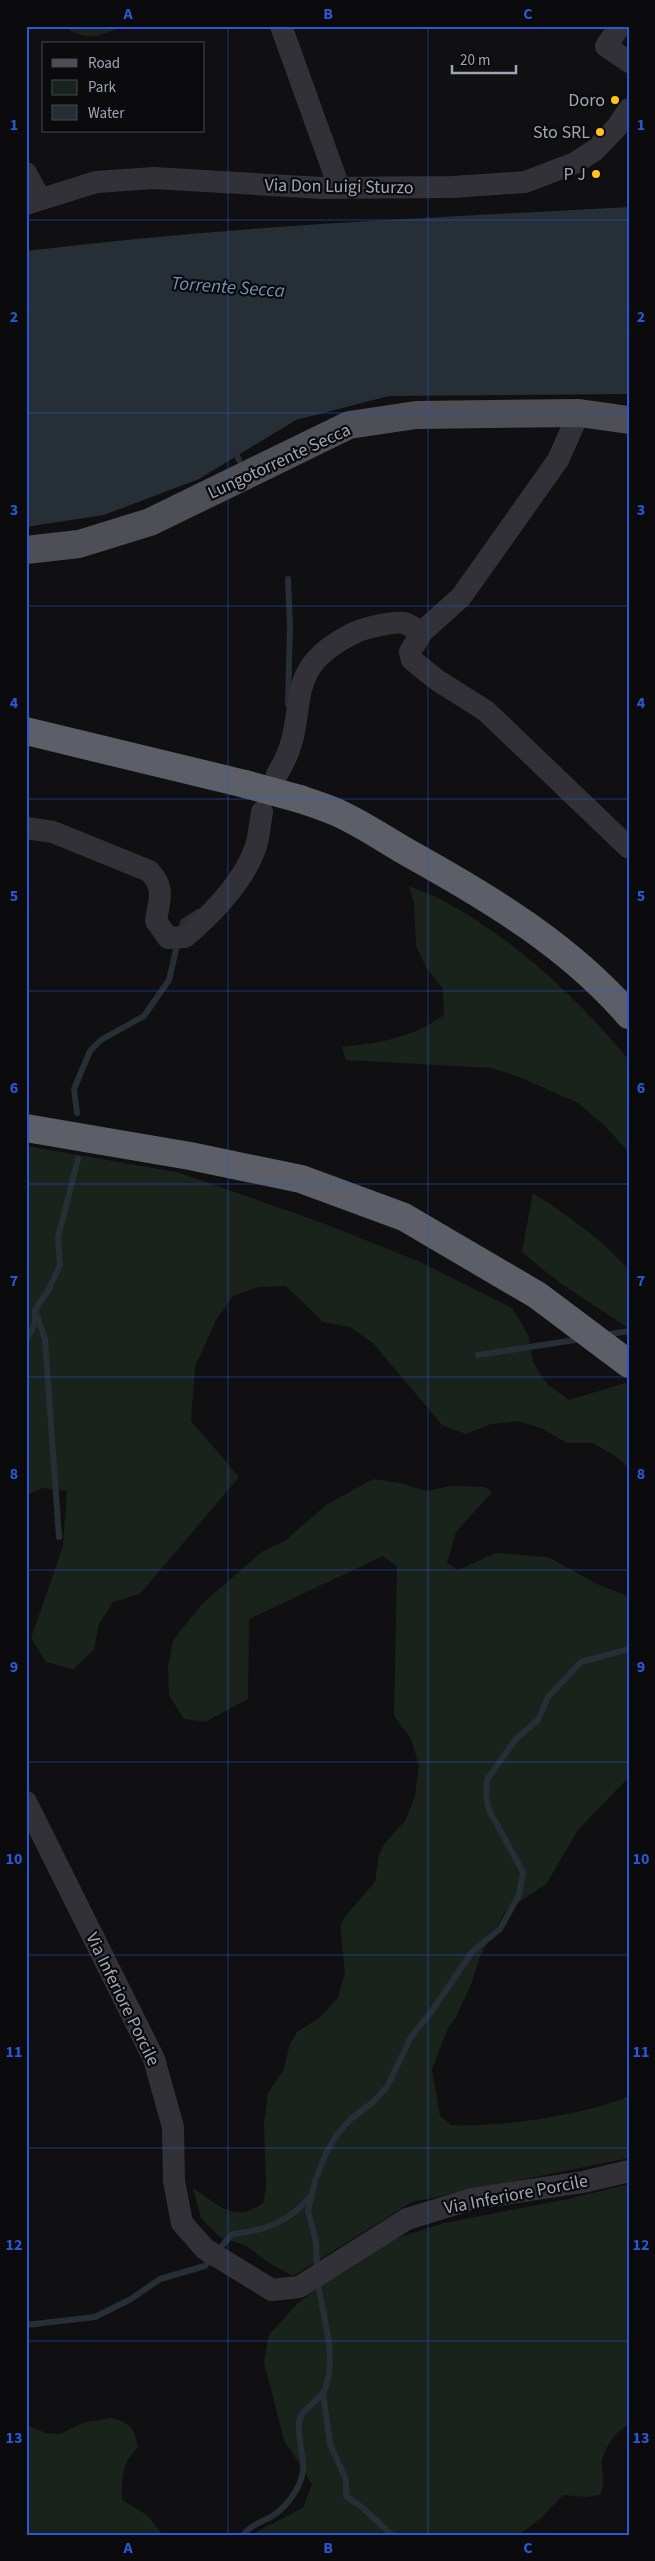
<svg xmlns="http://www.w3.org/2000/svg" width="655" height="2561" font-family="'Source Sans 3',sans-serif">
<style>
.green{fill:#1a221c}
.water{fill:#262e36}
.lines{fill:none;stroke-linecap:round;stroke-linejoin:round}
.stream{stroke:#262e36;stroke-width:6}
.minor{stroke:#313137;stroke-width:22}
.major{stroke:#4d4e56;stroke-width:28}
.highway{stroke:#5d5f68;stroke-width:28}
.highway-bridge{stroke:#5d5f68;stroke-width:28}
.grid{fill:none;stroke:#2a57d4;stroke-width:1;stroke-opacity:0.55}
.poi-dot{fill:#fec41c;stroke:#0b0b0d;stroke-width:2}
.labels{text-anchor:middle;stroke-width:4.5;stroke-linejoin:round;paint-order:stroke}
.poi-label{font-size:18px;fill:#a0a5b4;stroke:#0b0b0d;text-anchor:end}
.street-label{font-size:18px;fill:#a0a5b4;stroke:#0b0b0d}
.water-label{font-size:19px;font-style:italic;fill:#7490b2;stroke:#0b0b0d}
.neatline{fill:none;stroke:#2a57d4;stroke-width:2}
.grid-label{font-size:16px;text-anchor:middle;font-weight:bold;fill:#2a57d4}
</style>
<rect width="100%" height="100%" fill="#101012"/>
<!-- green -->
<path class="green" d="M64 26H120C103 38 80 41 64 26Z
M409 886C423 892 438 897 451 905 520 944 578 999 629 1060V1153L606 1127 578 1103 517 1076 491 1068 346 1060 342 1047C380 1043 412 1038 444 1015L443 989 427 969 416 946 414 903Z
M26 1146 177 1172 320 1222 420 1262 512 1308 528 1335 533 1362 547 1384 569 1400 629 1382V1468L615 1456 593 1443H567L543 1429 518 1421 491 1424 466 1434 442 1425 373 1343 350 1327 323 1322 286 1286 259 1287 233 1296 217 1318 195 1367 191 1421 239 1477 140 1594 113 1602 99 1624 94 1650 73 1669 46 1662 31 1638 63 1546 67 1491 42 1488 26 1495Z
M533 1193C566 1214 603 1240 629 1270V1329C593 1303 553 1282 522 1251Z
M373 1479 400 1483 426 1491 452 1486 485 1487 492 1492 456 1532 447 1563 458 1570 496 1553 548 1557 597 1584 629 1597V1777L577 1831 547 1883 505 1912 480 1956 472 1982 456 2017 448 2028 432 2069 440 2116 451 2125C496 2128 587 2115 629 2096V2158L412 2202 293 2276 269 2263 247 2246 220 2237 201 2218 193 2188C219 2205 234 2224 263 2203L266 2188 264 2123 268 2093 283 2071 290 2044 297 2032 319 2018 338 1998 345 1972 340 1926 346 1915 375 1882 379 1855 385 1843 405 1821 415 1796 419 1766 411 1739 394 1716 397 1567 383 1556 249 1619 248 1699 205 1722 184 1719 169 1695 168 1667 173 1640 203 1603 263 1551 286 1540 326 1505Z
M629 2184V2424C615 2432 600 2452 602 2469 603 2482 605 2482 600 2495L586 2497 563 2495 541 2518 519 2535H250L303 2508 312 2484 284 2440 264 2362 269 2335 296 2305 337 2271 391 2240 444 2223 568 2199Z
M112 2418C130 2423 135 2429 138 2447 121 2465 122 2476 122 2500L147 2515 163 2535H26V2425L46 2433 60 2434 85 2422Z"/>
<!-- water -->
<path class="water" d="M629 207V394L389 396 296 420 199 479 104 515 26 527V251C226 226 427 218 629 207Z"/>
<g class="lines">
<!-- stream -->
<path class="stream" d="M233 448 239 460
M288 704 290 627 288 579
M181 931 183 922 198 912
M77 1113 74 1089 90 1051 101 1040 144 1016 169 980 178 941
M35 1310 45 1339 59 1537
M603 1335 629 1331
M26 1341 35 1323V1310L49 1289 60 1265 58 1237 78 1159
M478 1355 581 1339
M317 2269 316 2243 308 2211 315 2181 326 2153 338 2133 352 2118 372 2103 387 2087 411 2037 432 2011 472 1952 500 1929 519 1895 523 1872 489 1810 486 1795 487 1780 515 1740 538 1720 548 1697 581 1662 629 1649
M26 2325 95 2317 131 2299 160 2279 205 2266 232 2234C264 2231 289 2222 310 2197
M323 2393 330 2444 346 2480V2496L364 2509 392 2535
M243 2535C251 2525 261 2522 271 2517 281 2511 289 2502 295 2492 312 2465 297 2450 299 2422 301 2407 321 2402 326 2387 337 2353 322 2316 318 2281"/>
<!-- minor -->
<path class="minor" d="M281 26 339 187
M620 26 606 46 629 62
M26 173 40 199
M26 204 96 182 154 178 322 188 453 187 525 182 575 163 595 150 617 127 629 109
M422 632 410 652 412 660 437 680 486 711 629 848
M277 774C316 714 272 672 356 632 365 628 394 621 404 623 410 625 416 629 422 632L461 597 558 460 579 413
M26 828 53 832 149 871C166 888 159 900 156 921L168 938 185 937C212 914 244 882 256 846 259 836 260 823 262 812
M26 1802 154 2059 173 2127 174 2181 182 2223 205 2249 272 2290 299 2287 407 2219 472 2199 583 2182 629 2171"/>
<!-- major -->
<path class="major" d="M26 550 79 544 150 522 349 425 416 415 579 413 629 420"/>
<!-- highway -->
<path class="highway" d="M26 731 245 784
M300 799C312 803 324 807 336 812 363 824 387 841 412 855 491 899 569 946 629 1015
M26 1128 190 1156 301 1179 404 1217 537 1295 629 1364"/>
<!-- highway-bridge -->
<path class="highway-bridge" d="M245 784 300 799"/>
</g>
<!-- grid -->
<path class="grid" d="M228 26V2535M428 26V2535M26 220H629M26 413H629M26 606H629M26 799H629M26 991H629M26 1184H629M26 1377H629M26 1570H629M26 1762H629M26 1955H629M26 2148H629M26 2341H629"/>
<!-- markers -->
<g class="poi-dot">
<circle cx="615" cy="100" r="5"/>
<circle cx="600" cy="132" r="5"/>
<circle cx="596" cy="174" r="5"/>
</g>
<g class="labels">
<!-- poi labels -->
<g class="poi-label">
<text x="605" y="106">Doro</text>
<text x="590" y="138">Sto SRL</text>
<text x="586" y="180">P J</text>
</g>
<!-- street labels -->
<g class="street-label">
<text transform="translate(339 186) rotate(1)" y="6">Via Don Luigi Sturzo</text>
<text transform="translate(279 461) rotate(-25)" y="6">Lungotorrente Secca</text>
<text transform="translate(123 1999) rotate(64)" y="6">Via Inferiore Porcile</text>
<text transform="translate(516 2194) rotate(-11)" y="6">Via Inferiore Porcile</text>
</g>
<!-- water labels -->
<g class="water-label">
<text transform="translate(228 286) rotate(4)" y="7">Torrente Secca</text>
</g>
</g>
<!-- border -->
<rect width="655" height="2561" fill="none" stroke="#0b0b0d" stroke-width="55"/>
<!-- legend -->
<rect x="42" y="42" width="162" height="90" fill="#0b0b0d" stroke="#474950"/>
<rect x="52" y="59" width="25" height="8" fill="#4d4e56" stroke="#474950"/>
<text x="88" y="68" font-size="15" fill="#a0a5b4">Road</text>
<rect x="52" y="80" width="25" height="15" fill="#1a221c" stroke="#474950"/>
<text x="88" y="92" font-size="15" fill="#a0a5b4">Park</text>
<rect x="52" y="105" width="25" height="15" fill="#262e36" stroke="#474950"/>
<text x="88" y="118" font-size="15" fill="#a0a5b4">Water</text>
<!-- scale -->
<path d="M452 65v8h64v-8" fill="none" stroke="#a0a5b4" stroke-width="2.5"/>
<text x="460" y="65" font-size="15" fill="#a0a5b4" stroke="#0b0b0d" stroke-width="4" paint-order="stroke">20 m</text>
<rect x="28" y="28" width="600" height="2506" class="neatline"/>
<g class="grid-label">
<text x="128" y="19">A</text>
<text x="328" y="19">B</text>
<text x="528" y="19">C</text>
<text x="14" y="130">1</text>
<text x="641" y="130">1</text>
<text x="14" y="322">2</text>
<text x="641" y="322">2</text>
<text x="14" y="515">3</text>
<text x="641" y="515">3</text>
<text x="14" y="708">4</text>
<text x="641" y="708">4</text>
<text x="14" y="901">5</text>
<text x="641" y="901">5</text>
<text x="14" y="1093">6</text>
<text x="641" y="1093">6</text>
<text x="14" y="1286">7</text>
<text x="641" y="1286">7</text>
<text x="14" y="1479">8</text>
<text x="641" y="1479">8</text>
<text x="14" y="1672">9</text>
<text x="641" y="1672">9</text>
<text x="14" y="1864">10</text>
<text x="641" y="1864">10</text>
<text x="14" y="2057">11</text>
<text x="641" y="2057">11</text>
<text x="14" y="2250">12</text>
<text x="641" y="2250">12</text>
<text x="14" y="2443">13</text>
<text x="641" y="2443">13</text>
<text x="128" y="2553">A</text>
<text x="328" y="2553">B</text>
<text x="528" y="2553">C</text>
</g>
</svg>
